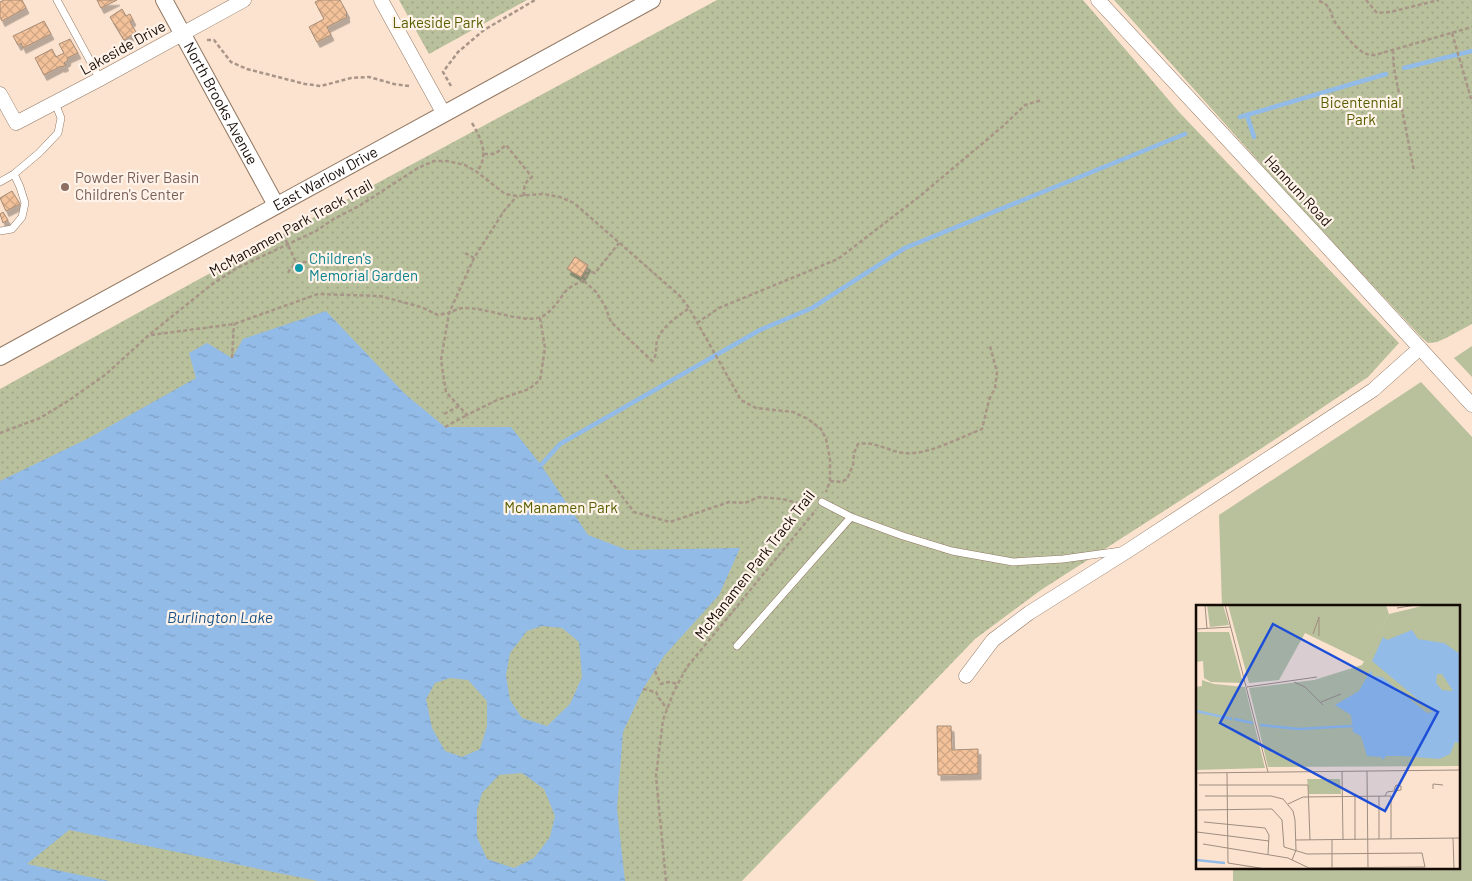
<svg xmlns="http://www.w3.org/2000/svg" width="1472" height="881" font-family="Barlow,sans-serif">
<style>
.grass{fill:#b9c09c}
.park{fill:url(#park-dots)}
.water{fill:url(#water-ripples);fill-rule:evenodd}
.lines{fill:none;stroke-linecap:round;stroke-linejoin:round}
.stream{stroke:#92bbe7;stroke-width:4.5}
.building{fill:url(#building-cross-hatch);stroke:#a78c76;filter:url(#shadow)}
.service-casing{stroke:#927862;stroke-width:8}
.minor-casing{stroke:#927862;stroke-width:15}
.tertiary-casing{stroke:#927862;stroke-width:18}
.path{stroke:#a89587;stroke-width:2.5;stroke-dasharray:4 2.5;stroke-linecap:butt}
.service{stroke:#fff;stroke-width:7}
.minor{stroke:#fff;stroke-width:14}
.tertiary{stroke:#fff;stroke-width:16}
.education-dot{fill:#8d6e63;stroke:#fff3e9;stroke-width:2}
.culture-dot{fill:#0f9aa8;stroke:#fff3e9;stroke-width:2}
.labels{text-anchor:middle;stroke-width:4.5;stroke-linejoin:round;paint-order:stroke}
.park-label{font-size:15px;fill:#555f00;stroke:#fff3e9}
.street-label{font-size:15px;fill:#150b05;stroke:#fff3e9}
.education-label{font-size:15px;fill:#785e54;stroke:#fff3e9;text-anchor:start}
.culture-label{font-size:15px;fill:#0d838f;stroke:#fff3e9;text-anchor:start}
.water-label{font-size:16px;font-style:italic;fill:#1a548a;stroke:#fff3e9}
.inset-river{fill:none;stroke:#92bbe7;stroke-width:2.5}
.inset-road{fill:none;stroke:#9f8d7f;stroke-width:1}
.view{fill:#1d4ed8;fill-opacity:0.15;stroke:#1d4ed8;stroke-width:2.5}
.inset-edge{fill:none;stroke:#150b05;stroke-width:2.5}
</style>
<defs>
<pattern id="park-dots" width="8" height="8" patternUnits="userSpaceOnUse" patternTransform="scale(1.25)"><rect width="8" height="8" fill="#b9c09c"/><path d="M2 2h.1M6 6h.1" fill="none" stroke="#9ea485" stroke-width="1.8" stroke-linecap="round"/></pattern>
<pattern id="water-ripples" width="26" height="14" patternUnits="userSpaceOnUse" patternTransform="scale(1.25)"><rect width="26" height="14" fill="#92bbe7"/><path d="M2 4q2-2 4 0t4 0M15 11q2-2 4 0t4 0" fill="none" stroke="#7d9fc5"/></pattern>
<pattern id="building-cross-hatch" width="8" height="8" patternUnits="userSpaceOnUse" patternTransform="scale(1.25)"><rect width="8" height="8" fill="#f3c29a"/><path d="M0 0l8 8M0 8l8-8" fill="none" stroke="#cfa583"/></pattern>
<filter id="shadow"><feDropShadow dx="3" dy="5.5" stdDeviation="0" flood-color="#0004"/></filter>
</defs>
<rect width="100%" height="100%" fill="#fbe3d0"/>
<!-- grass -->
<path class="grass" d="M1472 346V377L1454 358Z
M1421 382 1472 437V881H1233V867H1458V606H1222L1219 515Z"/>
<!-- park -->
<path class="park" d="M399 0H527L429 54Z
M717 0H1083L1179 112 1399 343 1368 377 1262 448 1041 590 975 639 742 881H0V389L203 277Z
M1114 0H1472V324L1446 338 1437 342 1428 343 1422 338 1295 202Z"/>
<!-- water -->
<path class="water" d="M326 311 405 394 445 427H511L541 465 588 535 627 550 740 548 719 595 664 656 643 689 623 732 617 809 625 881H318L69 830 27 864 109 881H0V481L87 439 196 378 189 353 207 343 232 358 243 339ZM542 626 562 628 579 642 582 677 570 704 547 726 522 718 510 700 506 675 510 653 527 631ZM450 678 468 680 487 701V726L480 749 462 757 445 751 432 728 426 699 435 683ZM522 773 544 789 555 816 550 837 534 858 514 868 487 859 477 837V810L482 793 499 775Z"/>
<g class="lines">
<!-- stream -->
<path class="stream" d="M1404 68 1472 51
M1247 115 1254 137
M1240 117 1386 74
M541 465 560 444 760 330 812 308 905 248 1185 134"/>
</g>
<!-- building -->
<path class="building" d="M4 0H22L26 8 2 21 0 17V2Z
M97 0H117L101 8Z
M319 0H340L347 13 346 14 347 17 327 27 331 35 317 42 309 27 324 19 315 2Z
M122 9 126 16 130 14 133 20 130 22 136 32 124 40 110 17Z
M44 21 51 34 23 48 21 43 18 45 13 36Z
M70 39 78 53 67 58 68 60 64 63 66 65 62 67 61 66 44 75 35 58 52 49 56 57 64 53 59 44Z
M12 191 20 204 6 211 0 198Z
M3 212 8 220 3 223 0 214Z
M575 257 588 265 581 277 567 269Z
M937 726H951L952 750 978 749V774L938 775Z"/>
<g class="lines">
<!-- service casing -->
<g class="service-casing">
<path id="service" d="M57 0 100 79
M0 182 14 174 39 153 58 133 61 118 55 103
M0 231 12 229 22 217 25 203 20 187 14 174
M822 502 851 517 903 536 952 551 1013 562 1063 559 1121 551
M737 646 851 517"/>
</g>
<!-- minor casing -->
<g class="minor-casing">
<path id="minor" d="M381 0 444 114
M1098 0 1320 239 1472 405
M0 94 16 123 100 79 244 0
M966 676 993 640 1029 613 1129 550 1373 390 1420 348"/>
</g>
<!-- tertiary casing -->
<g class="tertiary-casing">
<g id="tertiary">
<path id="s1" d="M164 0 276 205"/>
<path id="s2" d="M0 357 652 0"/>
</g>
</g>
<!-- path -->
<path class="path" d="M1366 0 1377 13 1390 12 1439 0
M1319 1C1332 5 1329 12 1335 22 1340 30 1358 52 1367 54 1369 55 1372 55 1375 55L1472 27
M1452 33 1472 102
M207 40H214L231 62 247 69 305 84 321 86 351 78 369 77 394 84 409 86
M1393 50 1394 68 1414 171
M451 86 443 72 458 52 484 30 535 0
M472 123C482 140 489 155 477 172
M484 154H495L506 145 532 177C524 183 524 186 524 196
M283 234 300 271
M465 253 474 258 504 211 517 196
M585 270 595 273 619 243
M288 273C292 264 300 260 310 263
M584 281 596 292 605 306 611 322 652 361C658 355 655 349 657 341 661 327 677 317 688 309
M540 318 545 348 540 380 529 389 497 400 467 415 446 392 441 360 449 313C453 311 459 308 463 308 485 307 524 324 541 317 552 312 558 301 565 292 574 282 581 286 588 272
M697 323 719 308 838 259 920 196 1002 127 1025 105 1042 100
M151 335 234 324 318 294 380 296 421 307 438 315 449 313 474 258
M232 358 234 324
M444 414 459 406
M445 427 467 415
M0 433 40 418 68 401 105 375 149 335 211 285 237 268 316 231 332 220 359 206 418 168 434 161H447L465 165 477 172 505 194 517 196 543 194 560 197 574 203 680 296 689 308 741 400 756 408 793 412 808 419 821 429 826 439 830 459V481L826 492
M606 475 634 512 670 522 729 502 745 503 759 497 782 499 798 503 813 502
M830 481 841 482 847 479 853 465 854 453 858 444C876 441 887 451 904 453 926 456 961 437 982 429L989 400 995 388 997 372 990 346
M655 671 661 684 669 682 678 684
M643 689 656 692 659 698 667 709
M666 881 656 776 663 720 674 691 687 667 816 510"/>
<!-- service -->
<use href="#service" class="service"/>
<!-- minor -->
<use href="#minor" class="minor"/>
<!-- tertiary -->
<use href="#tertiary" class="tertiary"/>
</g>
<!-- markers -->
<circle class="education-dot" cx="65" cy="187" r="5"/>
<circle class="culture-dot" cx="299" cy="268" r="5"/>
<g class="labels">
<!-- park labels -->
<g class="park-label">
<text x="438" y="28">Lakeside Park</text>
<text x="1361" y="108">Bicentennial<tspan x="1361" dy="17">Park</tspan></text>
<text x="561" y="513">McManamen Park</text>
</g>
<!-- street labels -->
<g class="street-label">
<text transform="translate(123 48) rotate(-29)" y="5">Lakeside Drive</text>
<text dy="5" stroke="none"><textPath href="#s1" startOffset="118">North Brooks Avenue</textPath></text>
<text dy="5" stroke="none"><textPath href="#s2" startOffset="371">East Warlow Drive</textPath></text>
<text transform="translate(1298 191) rotate(47)" y="5">Hannum Road</text>
<text transform="translate(291 228) rotate(-29)" y="5">McManamen Park Track Trail</text>
<text transform="translate(755 565) rotate(-52)" y="5">McManamen Park Track Trail</text>
</g>
<!-- education labels -->
<g class="education-label">
<text x="75" y="183">Powder River Basin<tspan x="75" dy="17">Children's Center</tspan></text>
</g>
<!-- culture labels -->
<g class="culture-label">
<text x="309" y="264">Children's<tspan x="309" dy="17">Memorial Garden</tspan></text>
</g>
<!-- water labels -->
<g class="water-label">
<text x="220" y="623">Burlington Lake</text>
</g>
</g>
<!-- overview -->
<g transform="translate(1196 605)">
<rect width="264" height="264" fill="#fbe3d0"/>
<path d="M11 0H27L33 20 14 22ZM32 0H190L193 9 169 57 109 28 83 75 53 78ZM0 27H33L47 78 15 77 8 73 7 56 0 57Z" fill="#b9c09c"/>
<path d="M230 0H264V161L72 162 53 83 118 75 166 60 193 9ZM6 75 18 79 49 82 69 163 0 165V82L6 81ZM111 174H144L145 189H113Z" fill="#b9c09c"/>
<path d="M216 25 222 34 248 38 264 49V138L259 137 254 149 243 154 206 151H190L187 155 185 152 171 151 165 131 157 127 155 110 139 100 163 86 175 65 177 71 186 72 231 108 237 107 176 56 187 32 191 35ZM241 69H246L257 86 246 85 240 78Z" fill="#92bbe7" fill-rule="evenodd"/>
<path class="inset-river" d="M0 106 36 114M38 114 57 118M64 120 102 124 156 121M0 255 29 258"/>
<path class="inset-road" d="M9 0 11 24M29 0 72 167M201 3 220 0M0 24 35 22M117 29 123 12V31M98 77 109 82 127 100M51 82 121 72M125 97 145 89M146 166 147 235M171 166 172 263M0 168 264 165M31 168 32 258 70 264M3 180H112L114 235M237 184V179L247 180M9 191H75L87 194 97 206 99 215 100 245 96 255M159 191V235M183 191V234M189 191 191 187 205 185V181L200 180 198 185M92 199 107 192 195 191V234M2 205 76 204 86 215 88 242 111 249 226 248 229 262 113 263 92 253 7 239M8 217 69 223 73 230 72 249M1 227 73 236M257 233 258 264M100 235 264 233M136 263V235"/>
<path class="view" d="M77 19 242 107 189 206 24 118Z"/>
<rect width="264" height="264" class="inset-edge"/>
</g>
</svg>
